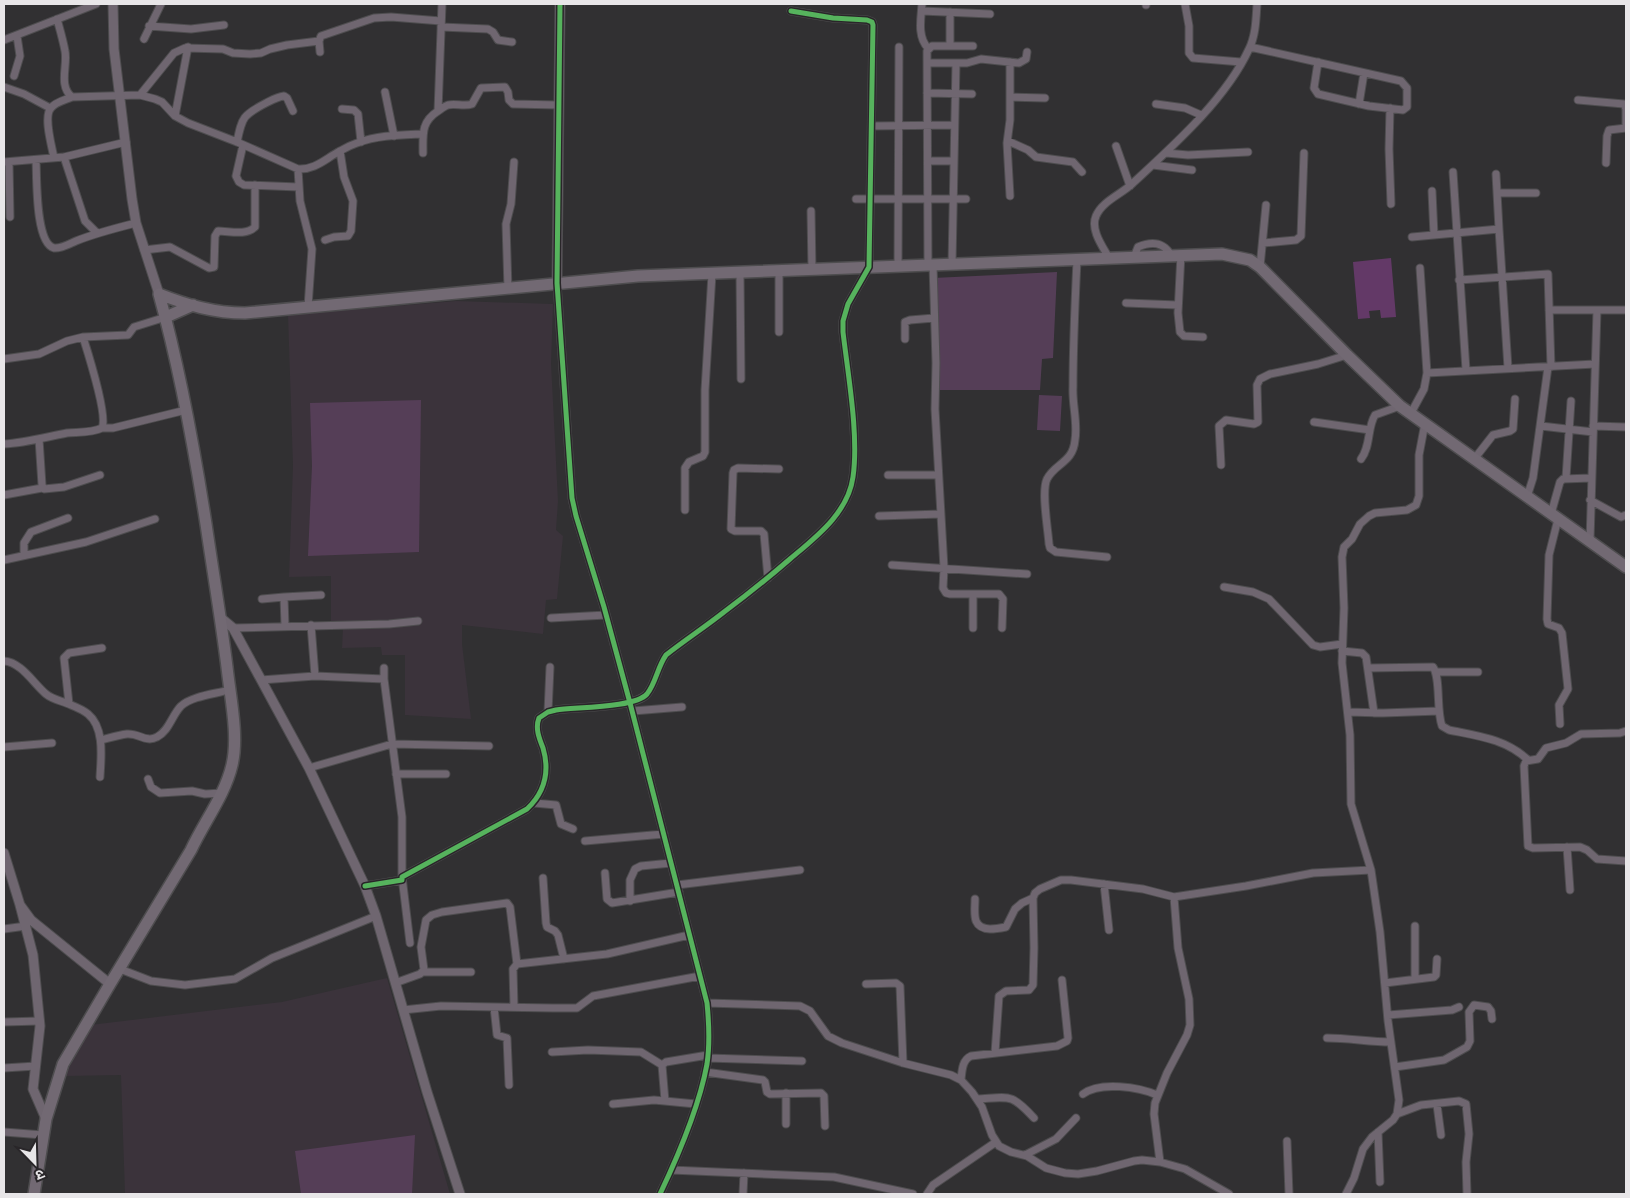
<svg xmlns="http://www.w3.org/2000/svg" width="1630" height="1198" font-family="'PT Sans','Noto Sans Devanagari',sans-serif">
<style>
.built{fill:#3b333b}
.green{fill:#553e57}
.water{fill:#633967}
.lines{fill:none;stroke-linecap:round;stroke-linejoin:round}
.minor-casing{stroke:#4e4d4f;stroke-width:9}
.tertiary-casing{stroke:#4e4d4f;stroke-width:11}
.trunk-casing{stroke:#4e4d4f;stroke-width:14}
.minor{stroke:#6f6670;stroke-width:7}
.tertiary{stroke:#6f6670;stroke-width:9}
.trunk{stroke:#726973;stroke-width:11}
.cycleway-casing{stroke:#292629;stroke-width:8}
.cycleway{stroke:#56b35d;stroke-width:5}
</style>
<rect width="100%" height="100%" fill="#313032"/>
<!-- built -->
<path class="built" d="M456 301 553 304 551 363 558 501 556 530 563 536 557 599 546 600 543 634 462 625V644L471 719 405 715V655H382L381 647 342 648 343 628 331 622V576L289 577 293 466 288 315Z
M387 978 450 1194H125L121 1075 65 1076 90 1025 282 1002Z"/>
<!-- green -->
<path class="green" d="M1057 272 1053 358 1042 359 1040 390H939L933 278Z
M1039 395 1062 396 1060 431 1037 430Z
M421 400 419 552 308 556 312 466 310 403Z
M415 1135 412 1194H301L295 1151Z"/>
<!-- water -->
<path class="water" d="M1391 258 1396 317 1381 318 1380 310 1369 311 1370 318 1358 319 1353 262Z"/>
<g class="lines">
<!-- minor casing -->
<g class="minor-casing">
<path id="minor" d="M922 4C921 18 917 37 928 48
M1185 4 1189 26V53L1193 58 1241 62
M1146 5V4
M922 11 990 14
M57 19C60 30 63 40 65 51 68 65 58 86 72 97L140 95 155 99 162 102 175 116 188 123 237 142 298 169C315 170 325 159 340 151 345 148 351 145 357 143 378 135 401 135 423 134
M149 26 191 29 224 25
M441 27 488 29 493 32 498 40 512 42
M144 39 161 4
M4 40 96 4
M950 46V12
M1250 47 1401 81 1407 88V107L1403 110 1369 106 1318 94 1314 88 1318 62
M320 52 319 41 321 36 374 18 391 17 441 21
M927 63H967L981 59 1019 63 1026 59 1027 52
M14 76 20 56 17 36
M4 87 24 94 50 108
M385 92 394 136
M927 93 972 94
M140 95 174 53 185 48 223 49 233 53 250 54 261 53 270 49 287 45 319 41
M1010 97 1045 98
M1578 100 1624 104 1626 109V128
M1156 104 1185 108 1201 115
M1359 104 1364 73
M1390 108 1389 149 1391 204
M342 109 354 110 358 114 361 142
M438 111 442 4
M175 116 188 47
M872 126 954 125
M1008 141 1028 150 1036 157 1073 162 1082 172
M237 142C242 117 243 115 266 103 272 100 277 97 284 96L287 98 293 111
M243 145 236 176 239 182 244 185 299 187
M1116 146 1130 186
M423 153C423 134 421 122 438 111 441 109 445 106 448 105 456 103 464 107 472 104L481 88 505 87 508 92 509 100 513 104 558 105
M1166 153 1188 155 1248 152
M64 157 85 221 97 233
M54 158C52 147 43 116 51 108 55 102 65 100 72 97
M36 160C37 177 35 243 54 248 61 249 71 243 76 241 96 233 116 228 136 223
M928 161H953
M4 162 64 157 126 142
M9 162 10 217
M1606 163 1607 136 1609 130 1626 128
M1153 165 1192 170
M298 169 300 201 312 249 308 307
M1453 172 1466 370
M1496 174 1499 229
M1432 191 1434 235
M1497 193H1536
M1010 196 1007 143 1010 120V62
M856 199H966
M811 211 812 270
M1412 237 1499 229 1508 368
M325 240 334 237 348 236 351 231 353 201 344 177 340 151
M1263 243 1296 240 1301 236 1304 153
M144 250 170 247 209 268 214 267 215 236 218 231C230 231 245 236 255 227V185
M1181 254 1178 313 1180 332 1184 336 1203 337
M1134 257 1138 247C1152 241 1163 242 1171 255
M1109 258C1103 247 1090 230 1096 216 1102 201 1122 194 1133 183 1173 146 1226 99 1249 49 1256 35 1256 18 1257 4
M1077 260C1075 302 1073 345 1073 387 1072 404 1078 423 1075 440 1073 463 1055 463 1047 479 1041 491 1048 529 1049 544L1050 548 1056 552 1107 557
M952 264 956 63
M928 265 927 51 932 46H973
M933 265 936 363 935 409 944 568 943 588 946 593 950 594H999L1003 599 1002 628
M898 266 899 47
M1260 267 1266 205
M779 272V332
M740 273 741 379
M1459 280 1548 274 1551 367
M557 283 572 498 576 516 604 607 630 703 707 1003C709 1023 710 1044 707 1064 699 1108 679 1154 660 1194
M508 289 506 224 511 204 514 162
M1126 303 1178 305
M1549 310H1626
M905 339V322L910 320 934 318
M4 359 39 354 67 341 83 337 128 335 134 327 166 317
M1427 373 1595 364
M1411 413 1424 389 1427 373 1420 268
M1314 422 1370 430
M1541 426 1593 432
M1593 426 1626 427
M102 428H113L186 410
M39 439 42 485 44 489 64 487 100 475
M4 444C25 443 46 437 67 433 78 432 92 433 102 428 108 416 88 353 83 337
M1475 458 1493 435 1510 431 1513 429 1515 399
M1361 459C1371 446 1367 428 1375 415L1400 406
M1221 465 1219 426 1226 420 1254 424 1258 422 1257 385 1260 379 1270 374 1318 364 1347 355
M888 475H938
M1566 478 1571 401
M4 495 42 488
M1527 497 1533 478 1548 367
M1590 500 1621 517 1626 515
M685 510V468L689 462 703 456 705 452V390L712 274
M1551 514 1560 482 1563 479 1591 478
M879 516 941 514
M1558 519 1549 555 1547 619 1548 624 1559 628 1562 633 1568 689 1559 705 1560 724
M1590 541 1597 310
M24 555V543L31 532 68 518
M4 560 86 542 155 519
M892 565 1027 574
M768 578 764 534 761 531H735L731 529 733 473 734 470 738 468 779 469
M1224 587 1253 592 1269 599 1313 645 1320 647 1342 644
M973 594V628
M262 599 284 597
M551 618 606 615
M311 625 315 676
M285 626 284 597 321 595
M233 628 389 624 418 621
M1342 651 1362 653 1366 657 1374 713
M4 661C21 662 34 684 46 694 53 700 63 701 71 705 76 707 83 710 88 714 105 728 101 758 100 777
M1368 668 1433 667C1441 678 1436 710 1442 726L1449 730C1478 736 1506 739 1528 760
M1436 672H1478
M384 679 402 817V877L410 943
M261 680 315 676 384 679V668
M69 704 64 658 69 653 102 648
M633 711 682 707
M548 712 550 667
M1348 712 1383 713 1439 711
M1626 731 1620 733 1581 734 1566 743 1546 748 1538 759 1526 761 1524 766 1528 846 1533 848 1580 847 1587 850 1597 859 1626 861
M101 740C109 738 119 735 127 734 139 733 146 743 157 737 169 731 172 715 181 706 192 696 215 694 229 690
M4 747 52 743
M309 768 392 744 489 746
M396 774H446
M148 779 151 787 160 793 192 791 205 794 222 793
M534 803 556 805 561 824 573 829
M585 841 664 834
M1567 847 1570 890
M605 873 607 899 612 903 679 892
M543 878 546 923 547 927 555 931 558 935 564 959
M1104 884 1109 930
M677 885 800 870
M365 886 402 880V877L527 809C545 792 550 772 543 748 539 738 535 728 539 718L548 712 556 710C576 707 635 708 647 694 656 683 657 668 666 655 685 640 705 627 724 612 747 595 768 578 790 559 816 537 848 513 853 477 859 435 848 375 843 332V321L848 304 869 267 873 25 872 22 867 20 833 18 791 11
M975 899C975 913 971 928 990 929 996 929 1001 928 1006 927L1015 909 1022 903 1033 898
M630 901V880L635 869 641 866 671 863
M1415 926V979
M4 929 26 926
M120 969 151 981 185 985 235 979 272 958 376 916
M423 972H471
M395 983 420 974 424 970 421 947 426 920 432 915 442 912 507 903 510 907 517 964
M1385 983 1434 977 1436 975 1437 959
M866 984 896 983 900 986 903 1063
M707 1003 800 1006 810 1011 828 1036 842 1043 903 1063 951 1075 961 1080 972 1092 982 1107 992 1135 999 1146 1011 1152 1027 1156 1046 1168 1065 1173 1078 1174 1097 1171 1134 1161 1142 1160 1160 1162 1185 1169 1229 1194
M494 1007 497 1035 507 1038 509 1085
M514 1007 513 969 517 964 607 954 689 935
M403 1010 441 1006 553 1008H577L593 996 700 976
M1388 1015 1452 1010 1459 1007
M4 1022 40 1021
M1327 1038C1349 1038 1369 1042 1391 1042
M552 1052 588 1050 641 1052 662 1065
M995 1053 999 996 1006 991 1029 990 1033 985 1034 948 1033 898 1035 893 1040 889 1061 880H1071L1143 889 1174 897 1246 886 1313 873 1371 870
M707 1058 802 1061
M1395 1067 1444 1060 1467 1047 1470 1041 1469 1012 1474 1005 1488 1007 1491 1011 1492 1019
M4 1068 36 1066
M705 1072 763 1080 765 1082 767 1092 770 1094 821 1093 824 1096 825 1126
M961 1080C962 1071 962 1060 971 1056L1057 1046 1067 1041 1068 1038 1062 980
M786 1093V1124
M1083 1094C1100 1081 1139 1087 1157 1095
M977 1099C1010 1097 1011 1093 1034 1118
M665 1101 662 1065 666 1062 708 1055
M613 1104 654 1100 696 1104
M1437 1105 1441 1135
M1397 1114 1421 1105 1459 1101 1466 1104 1469 1134 1466 1162 1467 1194
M4 1132 43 1135
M1378 1132 1380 1182
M1287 1141 1289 1194
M1025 1155 1056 1139 1076 1118
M1160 1162 1154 1114 1155 1103 1167 1073 1187 1035 1190 1025 1189 999 1178 948 1174 897
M671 1170 834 1177 913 1194
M743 1194 744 1173
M927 1194 933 1185 996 1142
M1346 1194 1354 1178 1363 1149 1372 1137 1393 1120 1397 1114 1399 1100 1388 1021 1380 932 1371 870 1351 804 1350 735 1342 663 1344 608 1342 557 1344 547 1352 539 1360 524 1369 516 1375 513 1407 510 1416 505 1419 496V455L1425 423"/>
</g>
<!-- tertiary casing -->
<g class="tertiary-casing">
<path id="tertiary" d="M113 4 114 49 132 199 136 223 159 294
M557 283 560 4
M221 618 233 628 309 768 365 886 376 916 427 1092 460 1194
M4 853 20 905 31 920 110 984
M20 905 33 955 40 1026 33 1089 46 1119"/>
</g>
<!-- trunk casing -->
<g class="trunk-casing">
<path id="trunk" d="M159 294C187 305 214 313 245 313L638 276 1222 254 1250 260 1260 267 1347 355 1400 406 1626 567
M166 317 193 305
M34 1194 46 1119 63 1064 110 984 191 850C204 822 225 795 232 765 239 736 230 696 227 667 221 619 213 572 206 524 194 447 180 369 159 294"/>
</g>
<!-- minor -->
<use href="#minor" class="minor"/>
<!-- tertiary -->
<use href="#tertiary" class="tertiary"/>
<!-- trunk -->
<use href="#trunk" class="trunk"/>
<!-- cycleway casing -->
<g class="cycleway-casing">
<path id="cycleway" d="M560 4 557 283 572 498 576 516 604 607 630 703 707 1003C709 1023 710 1044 707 1064 699 1108 679 1154 660 1194
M365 886 402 880V877L527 809C545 792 550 772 543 748 539 738 535 728 539 718L548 712 556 710C576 707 635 708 647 694 656 683 657 668 666 655 685 640 705 627 724 612 747 595 768 578 790 559 816 537 848 513 853 477 859 435 848 375 843 332V321L848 304 869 267 873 25 872 22 867 20 833 18 791 11"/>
</g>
<!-- cycleway -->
<use href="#cycleway" class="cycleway"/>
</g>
<!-- border -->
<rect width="1630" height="1198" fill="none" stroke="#e8e6e8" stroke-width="10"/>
<!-- north arrow -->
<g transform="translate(35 1163) rotate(157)" stroke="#292629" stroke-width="4" paint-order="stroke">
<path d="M0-4L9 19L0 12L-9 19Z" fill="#e8e6e8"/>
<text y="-8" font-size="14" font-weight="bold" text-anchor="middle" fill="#e8e6e8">उ</text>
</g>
</svg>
